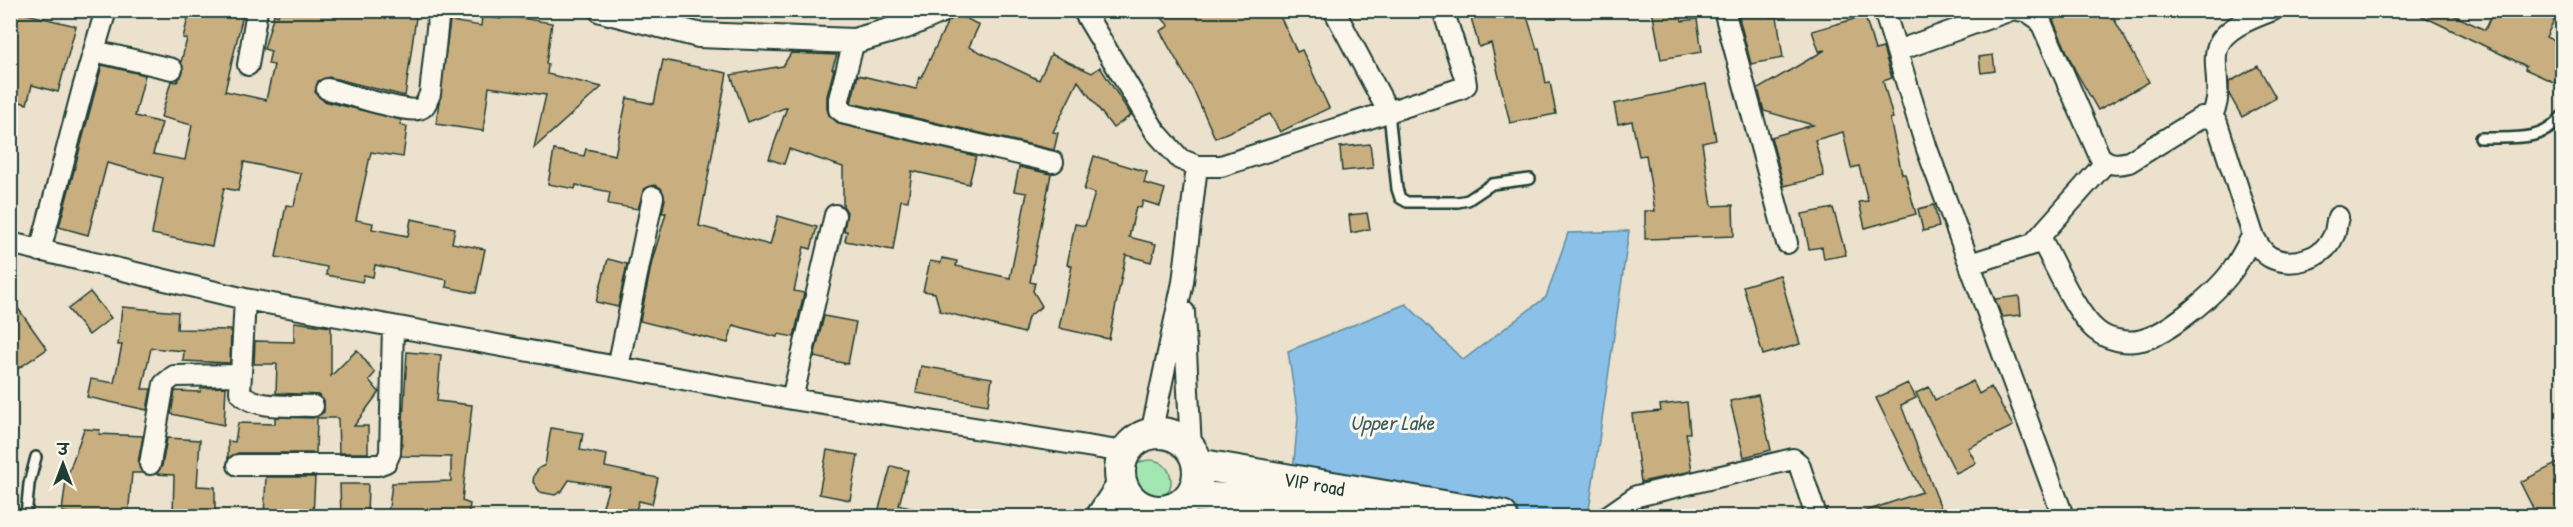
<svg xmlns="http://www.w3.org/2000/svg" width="2573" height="527" font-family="'Patrick Hand','Playpen Sans Deva',sans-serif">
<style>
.green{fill:#a2e6b2;stroke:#609273;stroke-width:1.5}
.water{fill:#8bc0e8;stroke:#608ca0;stroke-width:1.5}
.building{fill:#c9af80;stroke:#1f3d34;stroke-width:1.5}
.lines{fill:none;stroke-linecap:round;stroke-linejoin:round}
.service-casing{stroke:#1f3d34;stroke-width:14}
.minor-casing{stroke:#1f3d34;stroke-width:24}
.tertiary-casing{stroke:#1f3d34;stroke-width:28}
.primary-casing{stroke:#1f3d34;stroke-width:34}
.service{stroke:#fbf7ec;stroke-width:9}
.minor{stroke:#fbf7ec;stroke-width:20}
.tertiary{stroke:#fbf7ec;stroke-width:24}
.primary{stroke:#fbf7ec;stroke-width:30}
.labels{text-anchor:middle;stroke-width:6;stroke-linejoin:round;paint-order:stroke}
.street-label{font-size:20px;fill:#1f3d34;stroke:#fbf7ec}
.water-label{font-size:21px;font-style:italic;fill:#3a5e61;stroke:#fbf7ec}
</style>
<rect width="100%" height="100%" fill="#ece1cc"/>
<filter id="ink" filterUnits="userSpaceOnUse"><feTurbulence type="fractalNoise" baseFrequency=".0167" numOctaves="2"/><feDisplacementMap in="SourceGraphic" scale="12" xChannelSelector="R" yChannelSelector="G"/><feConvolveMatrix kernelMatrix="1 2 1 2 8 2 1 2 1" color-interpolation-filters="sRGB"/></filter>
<g filter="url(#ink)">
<!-- green -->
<path class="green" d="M1129 481a21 21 0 1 1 42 0a21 21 0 1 1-42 0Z"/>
<!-- water -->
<path class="water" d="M1629 231 1589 510 1585 516H1274L1291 495 1298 417 1288 351 1406 304 1463 360 1546 297 1568 233Z"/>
<!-- building -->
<path class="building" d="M10 10 76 26 58 92 32 85 27 104 10 99Z
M190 10H244L225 91 266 100 274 65 268 64 271 51 264 49 274 14 278 16 280 10H330L346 15V10H417L405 96 329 77 318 81 315 92 324 101 401 120 400 125 407 127 403 157 371 152 356 220 373 223 372 229 408 236 411 219 455 228 452 243 485 249 476 293 446 287 447 280 375 265 373 277 364 275 362 282 326 275 327 267 276 257 286 205 294 206 301 174 244 162 238 191 224 188 212 246 152 234 163 178 107 163 88 235 59 227 102 65 145 75 135 116 162 123 153 154 185 160 192 125 161 117 171 81 177 82 183 72 181 62 187 39 183 38Z
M1155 10H1277L1297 52 1302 50 1329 108 1280 132 1270 114 1215 138 1195 93 1160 31 1169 26Z
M1469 10H1525L1537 49 1539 48 1546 83 1550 82 1556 114 1510 123 1491 43 1479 47Z
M1652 10H1679L1682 21 1697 19 1702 52 1661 59Z
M1737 10H1769L1770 17 1777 16 1783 58 1751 64Z
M2071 10H2109L2149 82 2098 110 2075 70 2053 20Z
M2410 10H2443L2485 30 2494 10H2559L2546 37 2562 45V86L2525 69 2526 66Z
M956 13 979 25 969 47 1039 80 1051 54 1092 73 1100 67 1131 115 1113 128 1078 81 1053 132 1058 133 1054 150 851 103 858 75 916 89 919 77 921 78 947 23Z
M502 15 552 23 546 64H548L547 74 602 87 534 148 546 95 489 87 483 131 436 124 450 21 481 26 482 16 501 19Z
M1865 16 1875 50 1883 48 1892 78 1883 81 1893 118 1890 119 1902 174H1905L1916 214 1865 228 1859 202 1868 201 1859 166 1851 168 1843 132 1815 140 1824 176 1784 186 1771 137 1813 125 1764 111 1758 89 1825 50 1819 51 1812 31Z
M791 53 837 55 832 69H834L827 96V109L829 115 839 124 976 156 969 184 912 171 908 201 901 200 893 250 845 241 847 231H844L847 212 843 206V167L789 149 784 164 769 159 787 107 748 122 731 75 783 66Z
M1993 55 1995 71 1981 73 1979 57Z
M663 60 727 73 699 226 770 245 778 216 817 227 811 249 804 247 794 291 804 293 794 337 778 334 777 337 733 325 728 343 640 321 652 261 666 213H662L665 199 661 188 655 185 644 189 638 209 608 204 610 192 576 185 575 189 548 184 554 150 584 156 586 149 615 155 627 98 654 104Z
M2258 66 2276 98 2242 117 2229 94V82Z
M1706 84 1716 140 1702 143 1712 206 1733 205 1734 236 1645 239V211H1655L1646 155 1639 156 1632 121 1618 124 1614 104Z
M1370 144 1373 168 1342 171 1340 147Z
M1094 156 1147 172 1144 183 1165 189 1160 206 1143 201 1141 208 1136 207 1129 237 1156 244 1151 262 1126 255 1109 339 1059 328 1072 266 1067 265 1075 224 1085 226 1095 193 1084 190Z
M1019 167 1051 174 1030 282 1035 283 1033 291 1042 306 1028 317 1024 333 940 311 935 293 923 291 930 261 941 263 942 258 957 261 956 266 1010 278 1027 193 1014 191Z
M1934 205 1939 227 1923 231 1918 209Z
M1833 208 1846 255 1824 259 1822 247 1809 249 1802 214Z
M1367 213 1370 229 1351 233 1349 215Z
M608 259 627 264 618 307 596 302Z
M1780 275 1800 344 1763 355 1743 286Z
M90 292 111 318 89 335 68 309Z
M2019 296 2021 315 2002 317 1995 299Z
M10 297 47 349 10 374Z
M122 307 178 312 177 329 231 330 230 363 183 361 184 351 151 348 142 389H151L147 410 87 397 91 379 114 383 122 345H118Z
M824 316 856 322 848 364 814 357Z
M294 322 331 327V376L357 350 375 373 369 380 379 392 354 426H368V453H339L338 418H317L316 453H238L228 459V441L235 442 238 423 275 424V417L313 418 324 412V401L319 395 276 393 277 364H254L255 341 294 342Z
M407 352 441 355 437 401 472 405 462 501 470 504 468 516H388L392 483 451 481V457L401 456Z
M921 366 992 378 988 405 916 393Z
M1973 381 1979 394 1991 387 2013 426 1968 448 1976 463 1956 473 1916 393 1929 387 1935 400Z
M1908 383 1916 398 1901 405 1944 516H1857V514L1922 492 1876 398Z
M226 387 224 425 171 414 175 391 200 392 201 388Z
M1758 395 1771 450 1744 457 1730 401Z
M1687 402 1690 433H1686L1692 471 1641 482 1632 414 1661 411 1660 405Z
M551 428 583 433 580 450 607 455 605 467 658 478 652 504 639 501 634 516H600L609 486 569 480 562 491 555 495 540 492 533 482 534 475 539 468 545 465Z
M84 429 100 430 99 434 143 436 138 463 143 473H132L128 516H83L62 512 66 480Z
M167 438 200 440 197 486 215 487V516H173L174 475 156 474 162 466Z
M827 450 858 455 850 500 819 494Z
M2562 461V516H2537L2520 482Z
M891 466 908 470 899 505 921 511V516H877Z
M266 477H315L313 516H264Z
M340 484H368L367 516H341Z"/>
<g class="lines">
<!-- service casing -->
<g class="service-casing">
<path id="service" d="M1389 113 1397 189 1400 198 1407 202H1458L1468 200 1492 184 1530 179
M2480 138C2510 137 2543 143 2562 116
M26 516 29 484 36 457"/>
</g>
<!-- minor casing -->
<g class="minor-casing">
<path id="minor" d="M1083 10 1155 131 1180 159 1197 166 1183 282 1151 434
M1334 10 1389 113
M1724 10 1787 243
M1884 10 1927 149 2063 516
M2018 10 2028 12 2040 20 2100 157C2110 165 2117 165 2129 162L2202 117 2210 118 2217 123 2253 235C2257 243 2261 252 2270 257 2291 268 2324 259 2334 235 2336 230 2336 223 2338 217
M854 41 839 99V109L846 114 1053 162
M94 51 172 69
M1897 51 2011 10
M248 65 257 10
M327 89C345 93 405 113 419 109 426 107 427 100 430 94L439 10
M2210 118C2218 106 2218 96 2217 82 2217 72 2214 59 2217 49 2222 28 2255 17 2273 10
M1197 166H1221L1462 88 1466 85 1465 78 1443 10
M2040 237C2054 262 2076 315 2097 331 2108 340 2128 344 2142 340 2168 334 2216 293 2232 271 2240 260 2246 247 2253 235
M10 243 245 299 792 399 1124 452
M40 251 83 88 106 10
M1970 264 2033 244 2106 162
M245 299 240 392C254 410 291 405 313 406
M1184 312 1191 449
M618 367 653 197
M792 399 835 215
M150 464 164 384 174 376 240 375
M238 465H378L386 462 390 453 393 326
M1608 516 1637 496 1793 459 1799 464 1816 516"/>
</g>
<!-- tertiary casing -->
<g class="tertiary-casing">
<path id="tertiary" d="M601 10 698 35 854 41 906 26 942 10"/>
</g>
<!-- primary casing -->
<g class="primary-casing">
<path id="primary" d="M1120 472a39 39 0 1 1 78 0a39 39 0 1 1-78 0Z
M1197 464 1502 516
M1190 496 1256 502 1352 516
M1102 516 1122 486"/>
</g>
<!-- service -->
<use href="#service" class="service"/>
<!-- minor -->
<use href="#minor" class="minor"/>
<!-- tertiary -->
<use href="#tertiary" class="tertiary"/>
<!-- primary -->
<use href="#primary" class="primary"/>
</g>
</g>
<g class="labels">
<!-- street labels -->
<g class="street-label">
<text transform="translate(1314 484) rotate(10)" y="7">VIP road</text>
</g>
<!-- water labels -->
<g class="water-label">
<text x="1392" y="430">Upper Lake</text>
</g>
</g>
<!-- margin -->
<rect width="2573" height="527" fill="none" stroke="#fbf7ec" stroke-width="36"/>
<rect x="18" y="18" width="2537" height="491" fill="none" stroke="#1f3d34" stroke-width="2" filter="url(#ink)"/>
<!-- north arrow -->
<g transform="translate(63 464)" stroke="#fbf7ec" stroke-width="4.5" paint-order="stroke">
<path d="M0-4.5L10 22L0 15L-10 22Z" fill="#1f3d34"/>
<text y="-9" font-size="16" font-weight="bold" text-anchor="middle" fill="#1f3d34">उ</text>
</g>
</svg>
